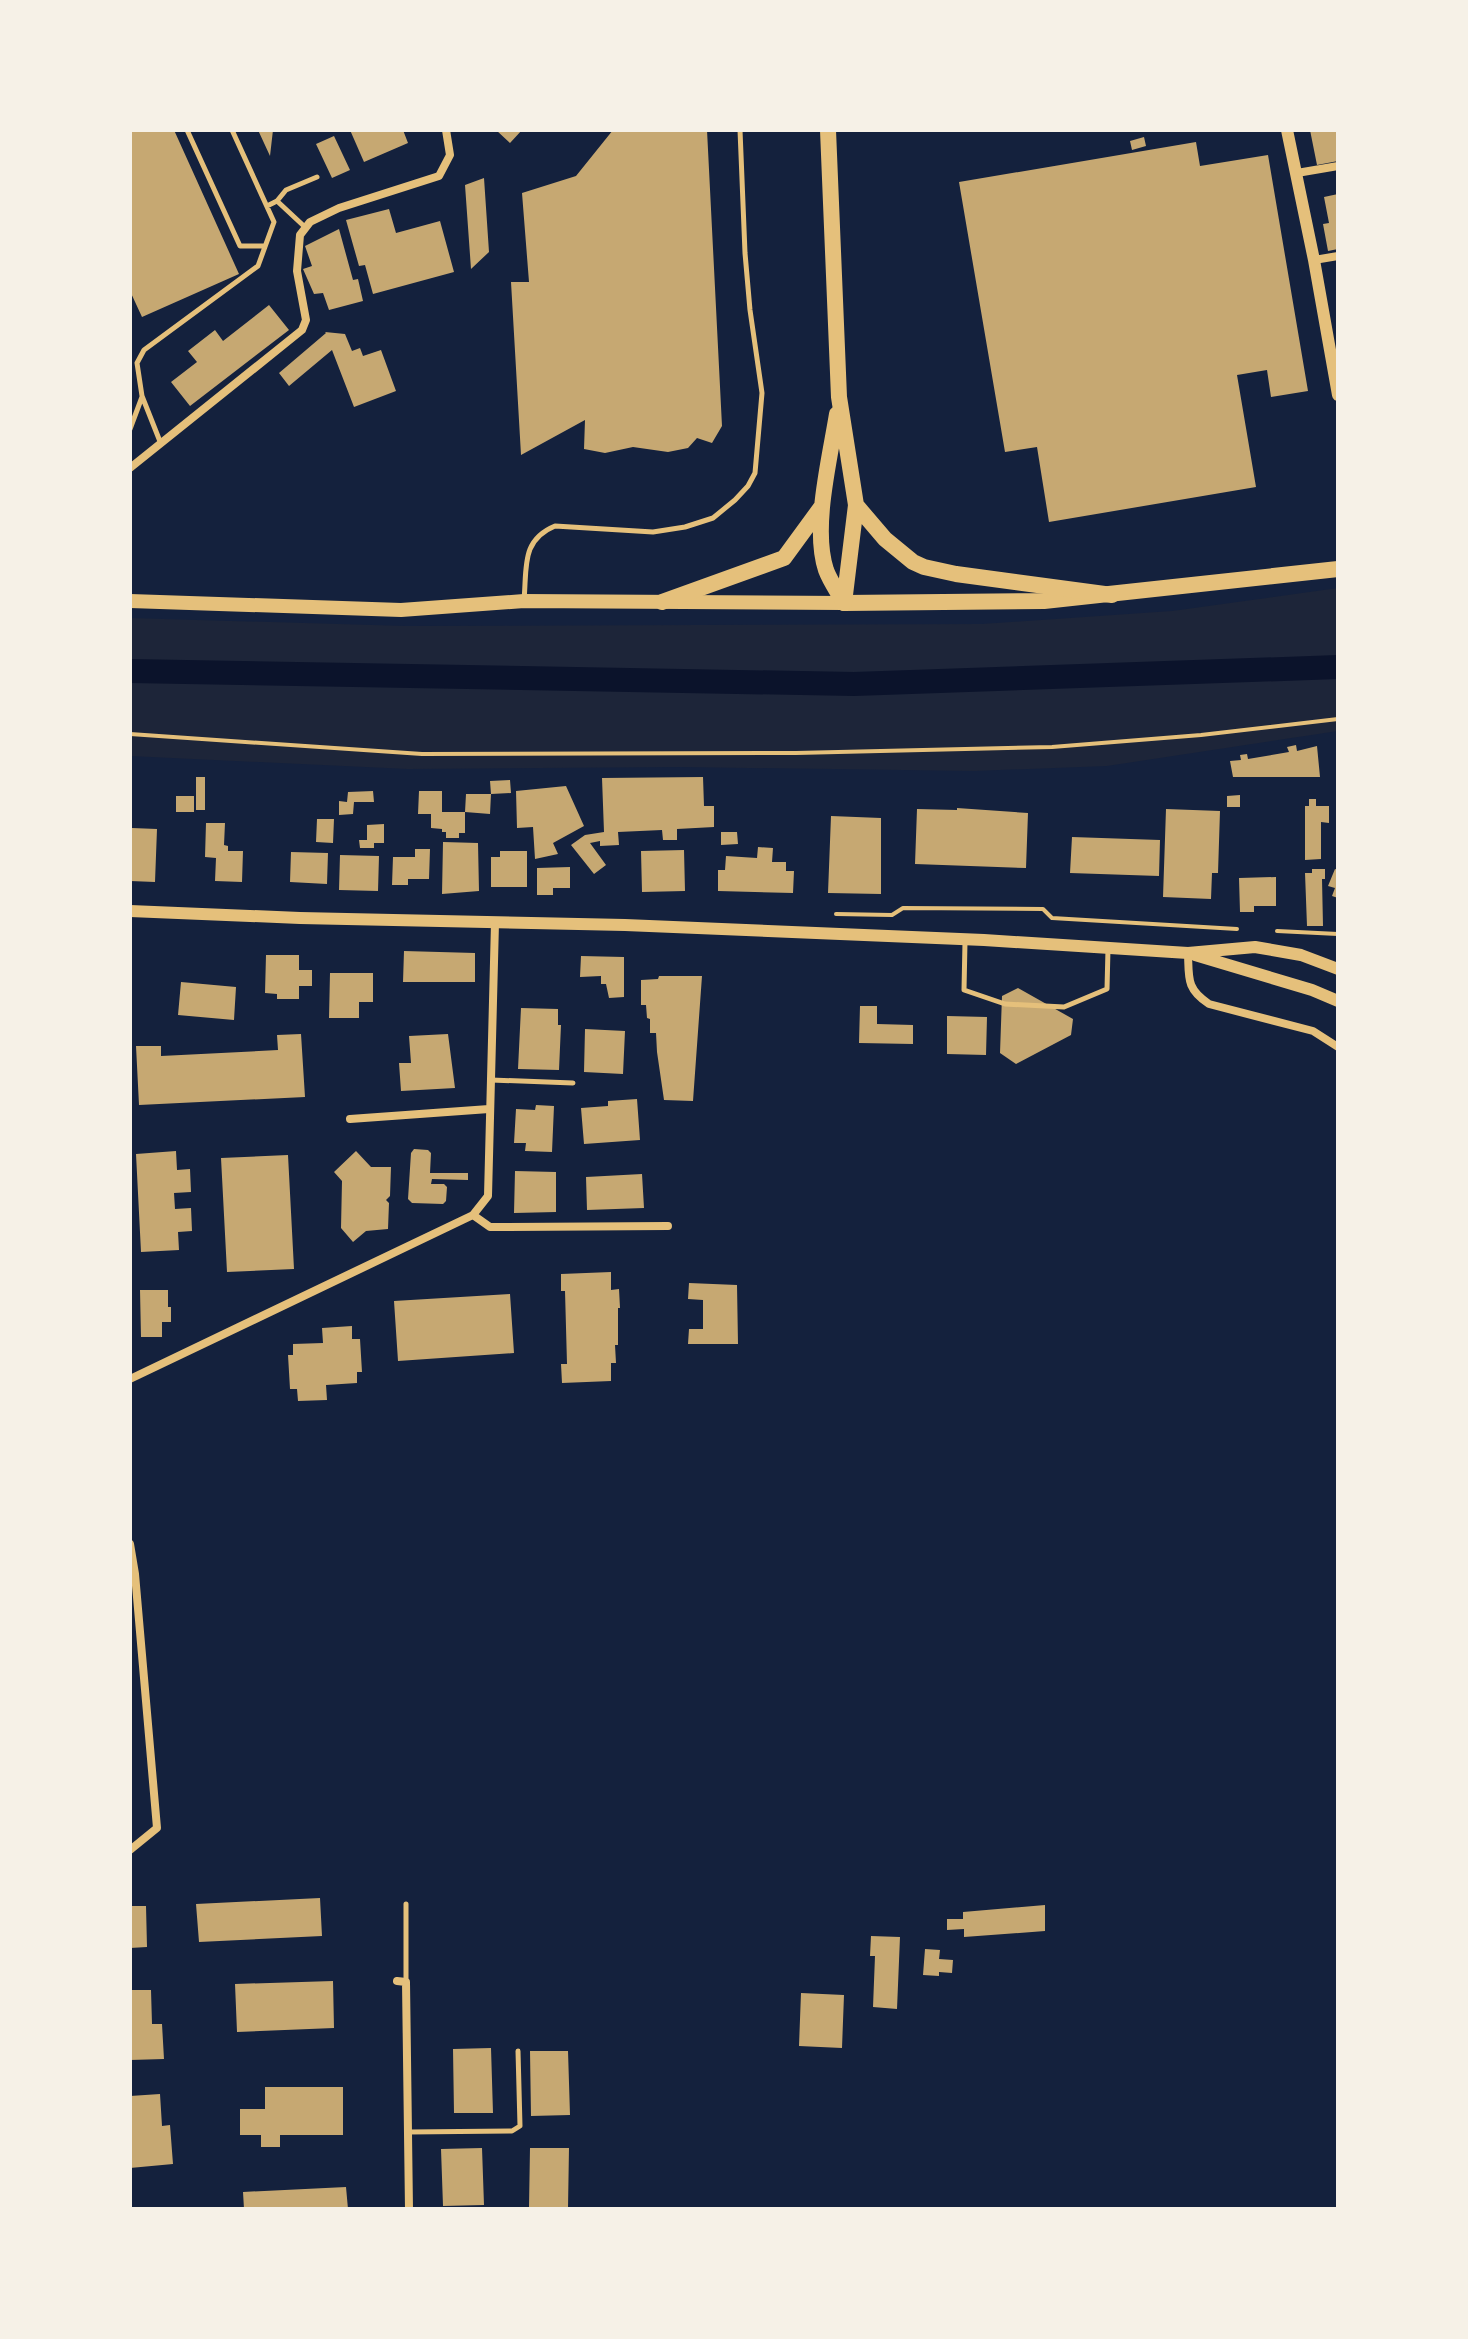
<svg xmlns="http://www.w3.org/2000/svg" width="1468" height="2339" font-family="Spectral,serif">
<style>
.green{fill:#1d2539}
.lines{fill:none;stroke-linecap:round;stroke-linejoin:round}
.canal{stroke:#0b132b;stroke-width:24}
.building{fill:#c6a872}
.path{stroke:#e5c07b;stroke-width:4}
.service{stroke:#e5c07b;stroke-width:5}
.minor{stroke:#e5c07b;stroke-width:8}
.tertiary{stroke:#e5c07b;stroke-width:12}
.secondary{stroke:#e5c07b;stroke-width:14}
.primary{stroke:#e5c07b;stroke-width:16}
.trunk{stroke:#e5c07b;stroke-width:16}
</style>
<rect width="100%" height="100%" fill="#14213d"/>
<!-- green -->
<path class="green" d="M1338 588V731L1107 766 974 771 681 767 408 769 130 756V618L406 626 982 624 1172 611Z"/>
<g class="lines">
<!-- canal -->
<path class="canal" d="M130 671 854 684 1338 667"/>
</g>
<!-- building -->
<path class="building" d="M130 130H174L239 274 142 317 130 291Z
M258 130H273L270 156Z
M350 130H403L408 143 364 162Z
M496 130H522L510 143Z
M613 130H707L722 426 712 443 697 438 688 448 668 452 633 447 605 453 584 449 585 420 521 455 511 282H529L522 193 576 176Z
M1310 130H1338V161L1317 165Z
M334 136 350 170 332 178 316 144Z
M1144 137 1146 146 1132 150 1130 141Z
M1196 142 1200 166 1268 155 1308 391 1271 397 1267 370 1237 375 1256 487 1049 522 1037 447 1005 452 959 182Z
M484 178 489 252 471 269 465 185Z
M1338 194V249L1328 251 1323 224 1329 223 1324 197Z
M389 209 396 233 440 221 454 272 373 294 365 265 359 266 346 220Z
M339 229 353 280 358 279 363 301 329 310 323 293 314 294 303 269 312 266 305 246Z
M269 305 289 330 190 406 171 382 197 362 188 351 215 330 223 341Z
M325 332 345 334 352 351 360 348 363 356 381 350 396 391 354 407 332 350 289 386 279 373 326 333Z
M1296 745 1297 751 1317 746 1320 777H1233L1230 761 1241 760 1240 755 1247 754 1248 759 1289 752 1287 747Z
M196 777H205V810H196Z
M703 777 704 806H714V827L677 829V840H663L662 830 618 832 619 845 600 846V841L590 843 606 865 594 874 571 845 585 835 604 832 602 778Z
M510 780 511 793 491 794 490 814 465 812V833H459V838H446V832H442V829L431 828V814H418L419 791H442V812H465L466 794H491L490 781Z
M566 786 584 826 553 843 558 854 535 859 533 827 517 828 516 791Z
M373 791 374 802H354L353 814 339 815V801L347 802 348 792Z
M1240 795V807H1227V796Z
M176 796H194V812H176Z
M1309 799H1316V806H1329V823L1321 822V859L1305 860V806H1309Z
M957 808 1028 813 1026 868 915 864 917 809 957 810Z
M1166 809 1220 811 1218 873H1212L1211 899 1163 897Z
M831 816 881 818V894L828 893Z
M317 819H334L333 843 316 842Z
M206 823H225L224 845 228 846V851H243L242 882 215 881 216 858 205 857Z
M384 824V843H374V848H360L359 840H367V825Z
M132 828 157 829 155 882 130 881Z
M721 832H737L738 844 721 845Z
M1072 837 1160 840 1159 876 1070 873Z
M443 842 478 843 479 891 442 894Z
M758 847 773 848 772 862H786V871H794L793 893 718 891V870H725L726 856 757 858Z
M415 849H430L429 879H408V885H392L393 857H415Z
M684 850 685 891 642 892 641 851Z
M500 851H527V887H491V857H500Z
M291 852 328 853 327 884 290 882Z
M340 855 379 856 378 891 339 890Z
M570 867V888H553V895H537V868Z
M1312 869H1325V879H1322L1323 926H1307L1305 873H1312Z
M1335 869 1338 870V898L1332 896 1335 888 1328 886Z
M1276 877V906H1254V912H1240L1239 878Z
M404 951 475 953V982H403Z
M266 955H299V970H312V986H299V999H277V994L265 993Z
M581 956 624 957V997L609 998 606 984H601V976L580 977Z
M330 973H373V1002H359V1018H329Z
M659 976H702L693 1101 664 1100 657 1052 656 1033H650V1019L647 1018 646 1005H641V980L658 979Z
M181 982 236 987 234 1020 178 1015Z
M1018 988 1073 1019 1071 1035 1016 1064 1000 1053 1002 996Z
M860 1006H877V1024L913 1025V1044L859 1043Z
M521 1008 558 1009V1025H561L559 1070 518 1069Z
M947 1016 987 1017 986 1055 947 1054Z
M585 1029 625 1031 623 1074 584 1072Z
M301 1034 305 1097 139 1105 136 1046H161V1056L278 1050 277 1035Z
M448 1034 455 1088 401 1091 399 1063H411L409 1036Z
M637 1099 640 1140 584 1144 581 1108 608 1106V1101Z
M536 1105 554 1106 552 1152 525 1151 526 1143H514L516 1109 535 1110Z
M414 1149 428 1150 431 1153 430 1173H468V1180L432 1179 431 1184H444L447 1187 446 1201 443 1204 412 1203 408 1199 411 1153Z
M176 1151 177 1170 190 1169 191 1192 174 1193 175 1209 191 1208 192 1231 178 1232 179 1250 141 1252 136 1154Z
M356 1151 371 1167H391L390 1196 386 1200 389 1203 388 1229 366 1231 353 1242 341 1228 342 1181 334 1172Z
M288 1155 294 1269 227 1272 221 1158Z
M515 1171 556 1172V1212L514 1213Z
M642 1174 644 1208 587 1210 586 1177Z
M611 1272V1290L619 1289 620 1308H618V1345H615L616 1363H611V1381L562 1383 561 1364H567L565 1291H561V1274Z
M689 1283 737 1285 738 1344H688L689 1329H703V1300L688 1299Z
M140 1290H168V1307H171V1322H162V1337H141Z
M510 1294 514 1353 398 1361 394 1301Z
M352 1326V1339H360L362 1372H357V1383L326 1385 327 1400 298 1401 297 1389H290L288 1355H293V1344L323 1343 322 1328Z
M320 1898 322 1936 199 1942 196 1904Z
M1045 1905V1931L964 1937V1929L947 1930V1919H963V1912Z
M130 1906H146L147 1947 130 1948Z
M871 1936 900 1937 897 2009 873 2007 875 1956H870Z
M925 1949 940 1950 939 1959 953 1960 952 1973 939 1972V1976L923 1975Z
M333 1981 334 2028 237 2032 235 1984Z
M130 1990H151L152 2024H162L164 2059 130 2060Z
M801 1993 844 1995 842 2048 799 2046Z
M491 2048 493 2113H454L453 2049Z
M530 2051H568L570 2115 531 2116Z
M265 2087H343V2135H280V2147H261V2135H240V2109H265Z
M160 2094 162 2126 170 2125 173 2164 130 2168V2096Z
M482 2148 484 2205 443 2206 441 2149Z
M530 2148H569L568 2208 529 2207Z
M346 2187 348 2209H244L243 2192Z"/>
<g class="lines">
<!-- path -->
<path class="path" d="M130 734 422 754 796 753 1052 747 1201 735 1338 719
M836 914 892 915 903 908 1043 909 1052 918 1237 929
M1277 931 1338 934"/>
<!-- service -->
<path class="service" d="M187 130 240 246H265
M277 201 286 190 317 177
M267 206 277 201 306 228
M130 429 142 397
M161 444 142 396 137 363 144 350 258 266 274 222 232 130
M524 600C527 567 521 540 555 526L653 532 685 527 713 518 735 500 748 486 755 473 762 393 750 310 745 253 740 130
M965 942 964 990 1005 1004 1064 1007 1107 989 1108 949
M491 1080 573 1083
M406 1981V1904
M409 2132 512 2131 520 2126 518 2051"/>
<!-- minor -->
<path class="minor" d="M1297 173 1338 166
M1314 260 1338 256
M130 468 302 330 306 320 297 271 300 235 310 222 339 208 439 176 450 155 446 130
M1188 953C1189 978 1186 989 1209 1004L1313 1031 1338 1047
M350 1119 489 1109
M473 1215 490 1227 668 1226
M130 1379 473 1215 488 1196 495 923
M130 1544 135 1574 157 1828 130 1850
M397 1981 406 1982 409 2209"/>
<!-- tertiary -->
<path class="tertiary" d="M1287 130 1314 260 1338 395
M130 911 300 918 625 925 984 940 1188 953 1255 947 1301 955 1338 969
M1195 955 1312 990 1338 1001"/>
<!-- secondary -->
<path class="secondary" d="M130 601 401 610 524 601 844 603"/>
<!-- primary -->
<path class="primary" d="M844 603 1044 601 1338 569"/>
<!-- trunk -->
<path class="trunk" d="M828 130 839 397 856 505 844 603
M837 414C830 458 812 528 826 570 830 581 838 592 844 603
M856 505 885 539 913 562 924 567 956 574 1112 595
M662 602 784 558 822 506"/>
</g>
<!-- border -->
<rect width="1468" height="2339" fill="none" stroke="#f6f1e7" stroke-width="264"/>
</svg>
